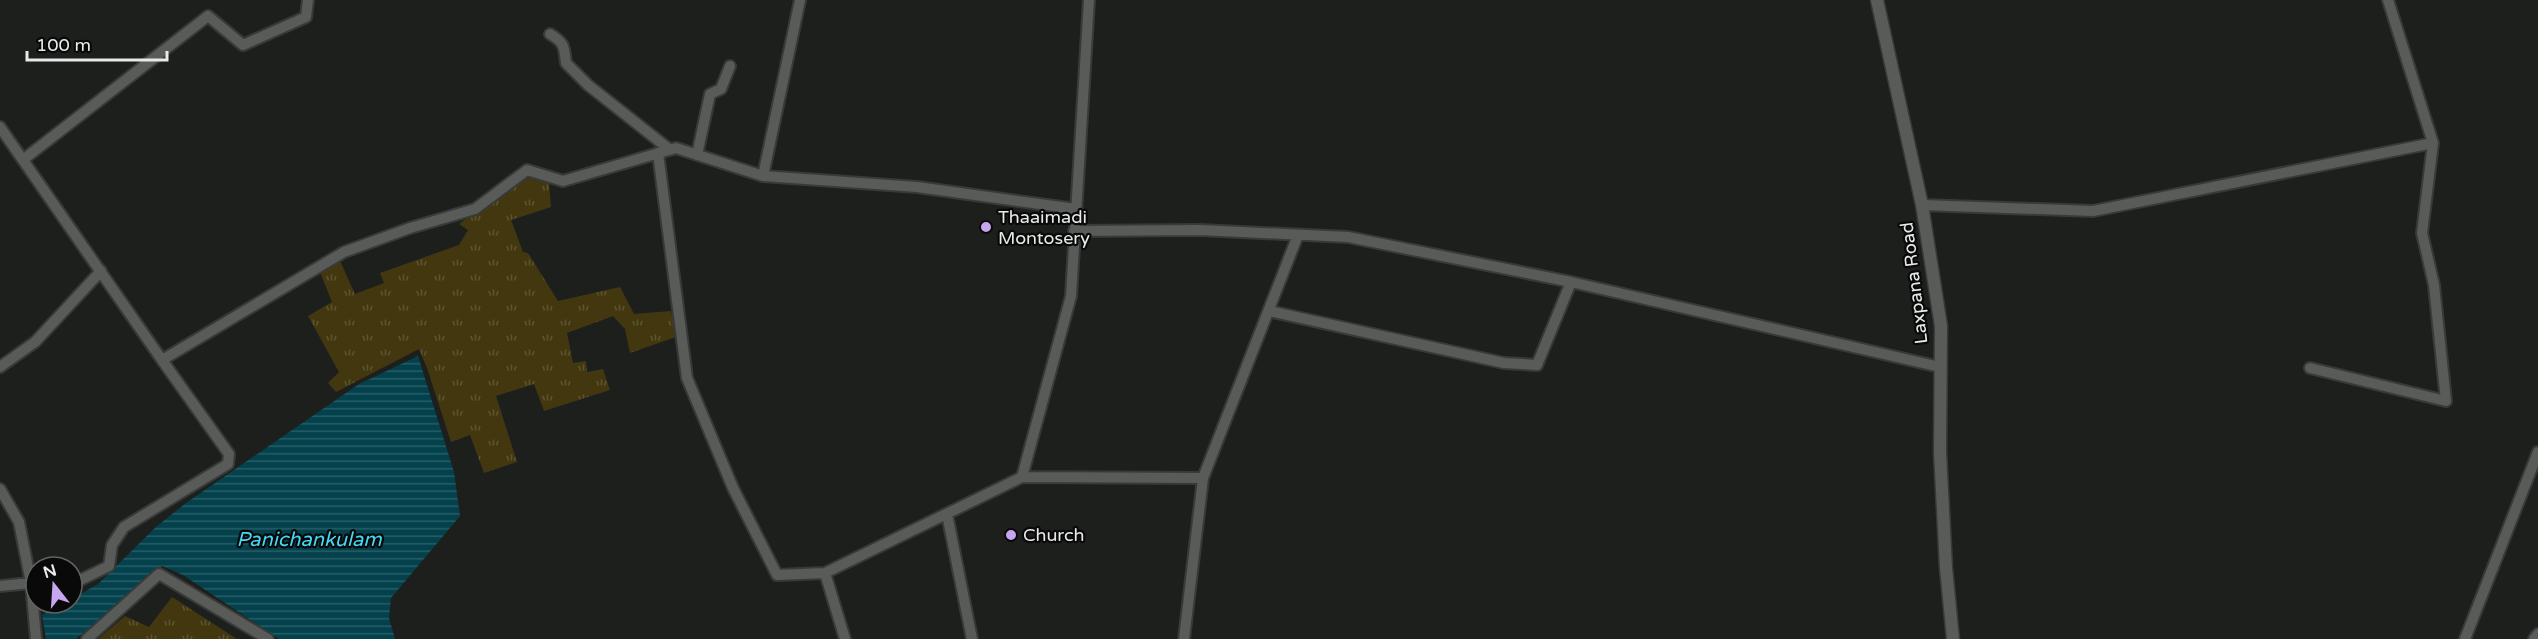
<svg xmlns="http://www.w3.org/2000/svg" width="2538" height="639" font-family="'Varela Round',sans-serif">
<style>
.grass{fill:url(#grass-tufts)}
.water{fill:url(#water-rules)}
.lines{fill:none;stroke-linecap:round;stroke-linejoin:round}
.minor-casing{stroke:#383a3a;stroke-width:14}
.tertiary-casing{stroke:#383a3a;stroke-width:15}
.minor{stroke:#585b58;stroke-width:10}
.tertiary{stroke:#585b58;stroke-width:12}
.poi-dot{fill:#c8a6ef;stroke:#080908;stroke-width:2}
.labels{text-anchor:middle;stroke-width:4.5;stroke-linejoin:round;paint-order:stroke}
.poi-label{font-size:18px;fill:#e8eae9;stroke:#080908;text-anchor:start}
.street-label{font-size:18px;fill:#e8eae9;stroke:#080908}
.water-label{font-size:20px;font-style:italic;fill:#42d9f7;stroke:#080908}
</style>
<defs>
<pattern id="grass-tufts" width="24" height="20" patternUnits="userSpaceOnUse" patternTransform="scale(1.5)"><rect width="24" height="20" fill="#42370f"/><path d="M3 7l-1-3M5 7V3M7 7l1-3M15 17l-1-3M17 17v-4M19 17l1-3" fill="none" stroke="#5d5432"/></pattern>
<pattern id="water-rules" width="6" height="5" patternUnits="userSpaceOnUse" patternTransform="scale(1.5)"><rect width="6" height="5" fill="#03414c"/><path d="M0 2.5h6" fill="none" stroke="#285d66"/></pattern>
</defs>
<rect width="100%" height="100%" fill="#1d1f1d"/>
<!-- grass -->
<path class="grass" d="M527 175 549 182 551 207 511 220 523 252 528 253 558 301 620 287 634 314 671 311 676 337 630 353 625 329 613 316 567 333 573 363 586 361 587 372 603 369 610 390 544 411 534 384 496 396 517 462 484 473 470 435 451 442 427 368 419 349 336 392 328 383 339 372 308 316 332 302 320 272 340 261 355 294 384 283 380 273 459 245 468 230 459 224Z
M172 597 237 639H98L125 616 149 627Z"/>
<!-- water -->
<path class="water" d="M418 356 454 472 460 516 391 598 389 618 395 639H279L183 575 162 566 76 639H46L42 615 64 603H72V599L98 584 157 526 186 503 359 384Z"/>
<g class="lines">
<!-- minor casing -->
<g class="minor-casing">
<path id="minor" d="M550 34C565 43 564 47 566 63L588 85 669 149
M0 127 162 360 344 252 410 228 475 209 527 170 563 181 676 148 763 176 917 187 1076 209
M658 153 687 378 733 488 777 575 825 573
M697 155 710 94 721 89 730 66
M24 159 208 16 243 45 306 17 308 0
M763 176 800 0
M1922 205 2093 211 2433 143
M1074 231 1200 230 1348 237 1571 282 1940 367
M1269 311 1504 363 1537 365 1571 282
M0 367 35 342 101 271
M2310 368 2446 401 2434 285 2422 233 2433 143 2388 0
M1022 477 1071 296 1089 0
M1203 478 1298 235
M0 489 19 522 31 583 36 639
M947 514 972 639
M72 584 109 566 112 545 124 527 228 464 229 454 162 360
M0 586 31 583
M87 639 159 574 268 639
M845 639 825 573 1022 477 1203 478 1184 639
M2465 639 2538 452
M2534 639 2538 634"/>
</g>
<!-- tertiary casing -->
<g class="tertiary-casing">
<path id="tertiary" d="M1877 0 1922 205 1941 326 1940 452 1946 568 1953 639"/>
</g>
<!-- minor -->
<use href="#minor" class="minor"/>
<!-- tertiary -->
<use href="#tertiary" class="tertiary"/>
</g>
<!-- markers -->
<g class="poi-dot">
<circle cx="986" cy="227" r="6"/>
<circle cx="1011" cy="535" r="6"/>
</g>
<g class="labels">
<!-- poi labels -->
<g class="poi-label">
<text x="998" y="223">Thaaimadi<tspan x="998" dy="21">Montosery</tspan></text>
<text x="1023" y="541">Church</text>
</g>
<!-- street labels -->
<g class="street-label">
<text transform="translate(1914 283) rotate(-97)" y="6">Laxpana Road</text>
</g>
<!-- water labels -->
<g class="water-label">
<text x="309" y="546">Panichankulam</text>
</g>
</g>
<!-- north arrow -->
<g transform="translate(54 585) rotate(343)"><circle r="28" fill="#080908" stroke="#626362" stroke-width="1.5"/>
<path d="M0-4.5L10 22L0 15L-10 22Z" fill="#c8a6ef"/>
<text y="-9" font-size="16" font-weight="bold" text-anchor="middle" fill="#e8eae9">N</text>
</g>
<!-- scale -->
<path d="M27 51v9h140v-9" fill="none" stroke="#e8eae9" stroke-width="3"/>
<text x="36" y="51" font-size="18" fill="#e8eae9" stroke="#080908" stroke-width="4.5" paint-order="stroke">100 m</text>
</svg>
